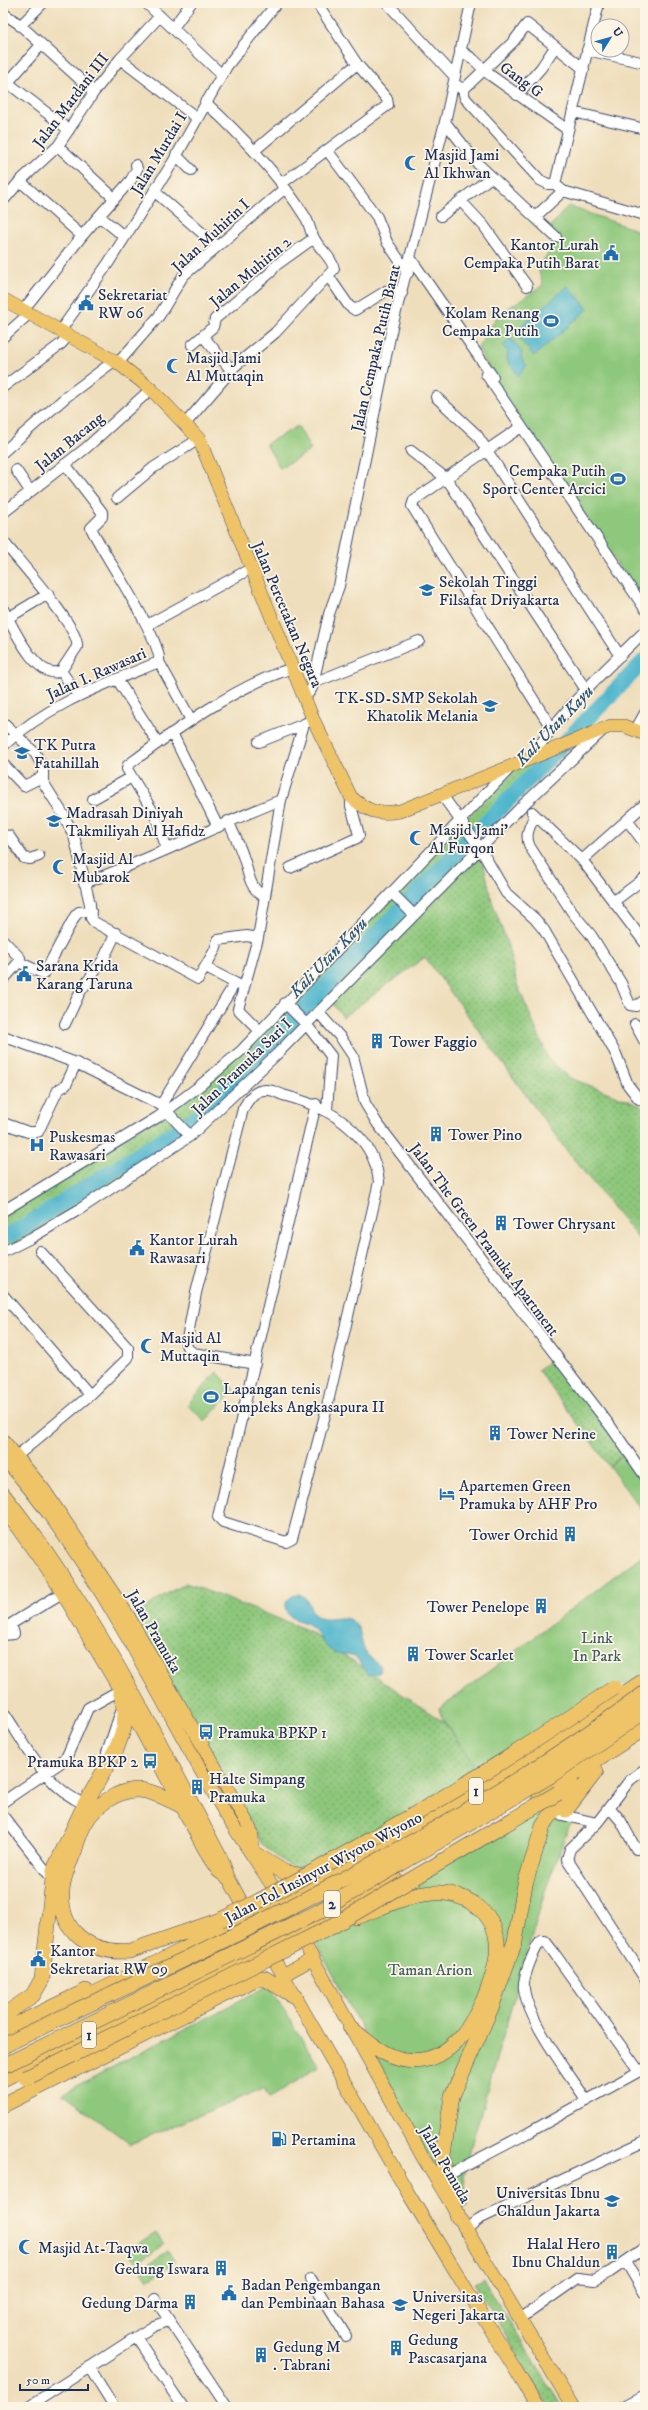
<svg xmlns="http://www.w3.org/2000/svg" width="648" height="2410" font-family="'IM FELL DW Pica',serif">
<style>
.grass{fill:url(#grass-dots);stroke:#547c6d}
.park{fill:#8ec87c;stroke:#547c6d}
.water{fill:#4fb6cd;stroke:#357296}
.lines{fill:none;stroke-linecap:round;stroke-linejoin:round}
.river{stroke:#4fb6cd;stroke-width:16}
.minor-casing{stroke:#3b496c;stroke-width:12}
.major-casing{stroke:#3b496c;stroke-width:14}
.highway-casing{stroke:#3b496c;stroke-width:16}
.minor{stroke:#fff;stroke-width:10}
.major{stroke:#efc469;stroke-width:13}
.highway{stroke:#efc469;stroke-width:15}
.highway-bridge-casing{stroke:#3b496c;stroke-width:16;stroke-linecap:butt}
.highway-bridge{stroke:#efc469;stroke-width:15}
.labels{text-anchor:middle;stroke-width:3.5;stroke-linejoin:round;paint-order:stroke}
.shield{fill:#fcf5e5;stroke:#5e6a86;stroke-width:1}
.shield-label{font-size:15px;font-weight:bold;fill:#1b2f5e}
.street-label{font-size:16px;fill:#1b2f5e;stroke:#fcf5e5}
.poi-label{font-size:16px;fill:#1b2f5e;stroke:#fcf5e5;text-anchor:start}
.park-label{font-size:16px;fill:#3e5d67;stroke:#fcf5e5}
.water-label{font-size:17px;font-style:italic;fill:#2b587f;stroke:#fcf5e5}
</style>
<defs>
<pattern id="grass-dots" width="8" height="8" patternUnits="userSpaceOnUse"><rect width="8" height="8" fill="#8ec87c"/><path d="M2 2h.1M6 6h.1" fill="none" stroke="#73a369" stroke-width="1.8" stroke-linecap="round"/></pattern>
</defs>
<rect width="100%" height="100%" fill="#fcf5e5"/>
<filter id="ink" filterUnits="userSpaceOnUse"><feTurbulence type="fractalNoise" baseFrequency=".025" numOctaves="2"/><feDisplacementMap in="SourceGraphic" scale="8" xChannelSelector="R" yChannelSelector="G"/><feConvolveMatrix kernelMatrix="1 2 1 2 8 2 1 2 1" color-interpolation-filters="sRGB"/></filter>
<filter id="wash" filterUnits="userSpaceOnUse"><feTurbulence type="fractalNoise" baseFrequency=".012" numOctaves="4" result="noise"/><feDisplacementMap in="SourceGraphic" scale="16" xChannelSelector="R" yChannelSelector="G"/><feGaussianBlur stdDeviation="0.9" result="paint"/><feColorMatrix in="noise" values="0 0 0 0 0 0 0 0 0 0 0 0 0 0 0 0 0 1.4 0 .05"/><feComposite in="paint" operator="in"/></filter>
<g filter="url(#wash)">
<rect width="100%" height="100%" fill="#efdebc"/>
<!-- grass -->
<path class="grass" d="M561 747 472 838 480 848 492 901 508 946 517 984 549 1060 570 1078 641 1105 645 1109V1247L563 1146 425 957 343 1017 330 1000 189 1137 3 1251V1211L167 1111 242 1050 429 855 525 761Z
M556 1356 628 1451 609 1466 538 1370Z
M186 1583 305 1629 445 1723 478 1771 307 1872C289 1868 275 1856 262 1844L134 1616 163 1596Z
M483 2278 562 2407H549L474 2283Z"/>
<!-- park -->
<path class="park" d="M568 206 645 233V605L508 404 478 348 498 315 543 285 538 268 554 245 551 226Z
M298 426 311 450 280 468 266 444Z
M217 1372 234 1390 205 1421 187 1405Z
M628 1451 645 1476V1515L609 1466Z
M645 1553V1675L614 1688 481 1775 442 1718 439 1709Z
M561 1794 570 1824 545 1891 472 2143 464 2177 468 2206 462 2208 442 2183 312 1934Z
M269 1985 319 2067 269 2098 264 2088 130 2144 63 2093Z
M156 2232 164 2245 136 2263 128 2250Z
M168 2251 175 2262 148 2280 141 2269Z"/>
<!-- water -->
<path class="water" d="M568 286 588 309 534 356 514 332Z
M511 338 522 352 521 359 527 365 519 376 507 360 508 352 503 346Z
M299 1594C310 1598 308 1607 315 1615 324 1624 338 1615 348 1619 364 1626 359 1642 366 1653 370 1659 376 1661 380 1665L379 1673 369 1675 355 1656C348 1653 340 1655 334 1652 321 1645 321 1635 311 1627 302 1618 290 1623 285 1608 286 1600 290 1596 299 1594Z"/>
<g class="lines">
<!-- river -->
<path class="river" d="M3 1237 17 1231 198 1117 645 660"/>
</g>
</g>
<g filter="url(#ink)">
<g class="lines">
<!-- minor casing -->
<g class="minor-casing">
<path id="minor" d="M146 3 221 74
M387 3 455 77
M3 13 19 24 94 92
M20 26 43 3
M173 28 191 3
M460 50 473 59 490 75 568 130
M587 50 645 63
M120 59 197 118
M8 83 69 130
M458 86 463 90 465 98 540 180 548 184H555
M3 88 41 45
M463 90 513 42 527 24 584 69
M517 95 541 68 555 47
M573 112 645 129
M445 122 478 164 556 237
M58 146 114 198
M327 150 377 217 387 242 408 273
M254 151 357 64
M176 155 191 170
M20 181 82 236 99 216 125 237
M281 184 388 105 387 99 357 64 317 3
M555 184 599 3
M555 184 563 191 645 215
M154 191 217 246
M3 201 20 181 58 146 94 92 120 59 160 16
M461 201 484 226 527 286
M99 216 131 180 137 169 136 165
M441 216 491 177
M535 217 563 191
M411 259 493 377
M329 277 349 306 355 310 386 291 392 290 402 293
M24 309 82 236
M60 331 107 265 173 162 227 66 277 3
M203 336 231 370
M3 337 30 313
M192 345 213 327 215 319 270 273 275 266 314 238
M118 363 159 316 183 276 284 189
M486 374 645 609
M3 387 61 344 69 335
M436 397 477 435 620 656
M185 424 235 366 275 333 334 269C332 257 319 249 314 238 310 232 310 225 306 218 279 175 242 136 205 102
M521 427 414 500 412 506 552 729
M411 451 447 479 586 690
M3 452 66 397 114 361
M65 464 102 512V517L91 528C102 552 163 641 159 662L191 720
M16 470 30 491
M117 498 153 468 199 439
M3 513 86 448 151 389
M3 541C16 558 81 629 77 647L61 671 78 695
M3 609C12 625 37 682 61 671
M3 621 48 594
M147 625 250 569
M117 679 158 743
M313 683 419 641
M305 698 312 688 329 614 339 586 392 327 445 122 471 3
M3 722 35 753 43 767V782L63 814 74 836 90 904 91 918 94 922 198 979 215 950 218 940 247 936 258 938
M636 729 645 713
M172 733 218 827
M259 742 304 724
M3 746C48 704 103 685 159 662
M540 753 539 746C569 703 608 667 645 631
M3 764 24 786 42 777
M442 795 480 848 506 893 535 919 544 930 616 1054 628 1085 639 1099 645 1101
M93 799 132 777
M532 812 582 860 645 943
M535 815C530 826 524 835 530 847L572 912 591 935 621 983 630 1005 636 1006 645 1000
M627 820 645 844
M228 821C233 832 239 844 243 856 249 872 248 888 265 897
M3 835 9 836 24 858 30 859 39 856
M167 849 155 815 127 769 128 765C174 731 237 685 293 668
M582 860 645 804
M290 868 357 838 359 835 351 806V797
M84 883C151 860 214 826 281 800
M392 893 414 915
M613 902 645 878
M3 940 20 958 19 962 3 980
M19 962 44 974 75 916 79 912 91 911
M206 968 235 983
M285 1003 306 1024 331 1056 327 1110
M318 1012 341 1038 353 1056 365 1103 377 1123 611 1427 645 1476
M65 1024 80 992 103 960 116 933
M635 1024 645 1042
M259 1030 238 1009 258 938 281 800 304 724 313 719
M3 1036 76 1063 161 1105 190 1136
M161 1105 235 983 244 987
M3 1123 28 1132H38L58 1090 66 1085 76 1063
M3 1211 158 1117 197 1088 242 1050 511 767
M3 1252 31 1238 80 1209 190 1136 276 1055 523 805 601 732
M3 1295 90 1395
M255 1364 193 1353 188 1349 186 1344 196 1293 243 1109C248 1100 254 1090 265 1090 271 1089 278 1093 283 1095 313 1103 339 1114 360 1138 372 1151 377 1165 379 1182L325 1415 292 1539 286 1542 223 1522 218 1517 316 1104
M12 1460 90 1395 128 1358V1348L40 1251
M3 1635 14 1634 11 1624 62 1593
M3 1711C25 1743 46 1789 85 1804
M107 1753 121 1711
M645 1769 630 1780 597 1823 570 1849 567 1859 645 1979
M3 1802 60 1763 67 1756 88 1708 120 1690
M609 1807 621 1821 636 1849 645 1848
M562 1815 597 1823
M3 1816 53 1880
M587 2101C568 2072 529 2023 524 1989 522 1979 534 1949 541 1941H545L552 1950 639 2071
M444 2177 528 2133 645 2068
M465 2230 479 2219 645 2141
M626 2262 645 2294
M311 2279 346 2336
M155 2299 227 2407
M520 2319 578 2278 594 2280 610 2272 645 2248
M136 2337 183 2407
M89 2367 114 2407
M28 2407 136 2337 154 2326 168 2321
M622 2407 645 2395"/>
</g>
<!-- major casing -->
<g class="major-casing">
<path id="major" d="M3 299 118 363 151 389 199 439 313 719 351 797C368 812 378 815 400 811L611 726H624L645 734
M3 1440 44 1490 127 1614 249 1826 252 1836 253 1853
M3 1457C92 1557 152 1685 218 1801 235 1831 255 1858 273 1887L424 2159 573 2407
M3 1493C92 1603 155 1733 221 1858L229 1879
M3 1508 54 1579 120 1690 208 1856 218 1871 229 1879 249 1916
M268 1949 408 2193 538 2407
M283 1975 312 1959"/>
</g>
<!-- highway casing -->
<g class="highway-casing">
<path id="highway" d="M540 1796 645 1728
M180 1805C168 1799 151 1790 137 1790 118 1790 94 1806 85 1823 80 1832 77 1842 74 1852 69 1864 63 1876 62 1890 59 1933 91 1954 130 1951L220 1920
M566 1810 596 1771
M253 1853 284 1872 314 1878
M78 2002C192 1945 308 1890 419 1825 496 1780 570 1729 645 1680
M3 2016 33 1995 42 1979 54 1870 85 1804 116 1750 124 1728 125 1712 120 1690
M350 2027C371 2046 396 2067 428 2059 456 2051 473 2023 484 1999 498 1966 509 1928 474 1904 462 1896 448 1892 434 1893 407 1894 381 1908 356 1917
M3 2031 86 1991
M3 2079 278 1943 397 1881
M3 2105 253 1980 264 1978 296 1997
M458 2217 444 2177 443 2154 452 2096 491 2008 515 1941 525 1884 543 1826 572 1785"/>
</g>
<!-- minor -->
<use href="#minor" class="minor"/>
<!-- major -->
<use href="#major" class="major"/>
<!-- highway -->
<use href="#highway" class="highway"/>
<!-- highway-bridge casing -->
<g class="highway-bridge-casing">
<path id="highway-bridge" d="M220 1920C268 1898 313 1872 359 1846 447 1797 531 1745 614 1688
M3 2046C73 2011 145 1979 216 1944 364 1872 512 1791 645 1693
M3 2066 318 1912 550 1776 645 1711
M26 2078 331 1927 558 1793"/>
</g>
<!-- highway-bridge -->
<use href="#highway-bridge" class="highway-bridge"/>
</g>
</g>
<!-- icons -->
<defs>
<g id="mosque-bare" transform="scale(1.2)"><path d="M3.5-4.9A6 6 0 1 0 3.5 4.9A5 5 0 1 1 3.5-4.9Z" fill="#1f6fb2" stroke="#fcf5e5" stroke-width="2.5" paint-order="stroke"/></g>
<g id="civic-bare" transform="scale(1.2)"><path d="M-.6-6.5H3V-4.5H.6V-3L4-1V1h2V6H-6V1h2V-1L-.6-3ZM-1.2 2.5V6h2.4V2.5Z" fill="#1f6fb2" stroke="#fcf5e5" stroke-width="2.5" paint-order="stroke"/></g>
<g id="stadium-bare" transform="scale(1.2)"><path d="M0-5a6.5 5 0 1 0 0 10a6.5 5 0 1 0 0-10ZM-3.5-1.8h7v3.6h-7Z" fill="#1f6fb2" stroke="#fcf5e5" stroke-width="2.5" paint-order="stroke"/></g>
<g id="university-bare" transform="scale(1.2)"><path d="M0-5L7-2L0 1L-7-2ZM-4 1L0 2.5L4 1V4Q0 6-4 4Z" fill="#1f6fb2" stroke="#fcf5e5" stroke-width="2.5" paint-order="stroke"/></g>
<g id="school-bare" transform="scale(1.2)"><path d="M0-5L7-2L0 1L-7-2ZM-4 1L0 2.5L4 1V4Q0 6-4 4Z" fill="#1f6fb2" stroke="#fcf5e5" stroke-width="2.5" paint-order="stroke"/></g>
<g id="building-bare" transform="scale(1.2)"><path d="M-4-6H4V6H1V3H-1V6H-4ZM-2.5-4.3h1.7v1.8h-1.7ZM.8-4.3h1.7v1.8H.8ZM-2.5-1h1.7V.8h-1.7ZM.8-1h1.7V.8H.8Z" fill="#1f6fb2" stroke="#fcf5e5" stroke-width="2.5" paint-order="stroke"/></g>
<g id="hospital-bare" transform="scale(1.2)"><path d="M-5-5h3v3.5h4V-5h3V5h-3V1.5h-4V5h-3Z" fill="#1f6fb2" stroke="#fcf5e5" stroke-width="2.5" paint-order="stroke"/></g>
<g id="hotel-bare" transform="scale(1.2)"><path d="M-6-4.5h1.5V1H6V5H4.5V3h-9V5H-6ZM-4 0a1.8 1.8 0 1 1 3.6 0ZM.5 0V-2.5h3Q6-2.5 6 0Z" fill="#1f6fb2" stroke="#fcf5e5" stroke-width="2.5" paint-order="stroke"/></g>
<g id="bus-bare" transform="scale(1.2)"><path d="M-5-6H5V4H4V6H2V4H-2V6H-4V4H-5ZM-3.5-4V0h7V-4ZM-3.5 1.2v1.5H-2V1.2ZM2 1.2v1.5H3.5V1.2Z" fill="#1f6fb2" stroke="#fcf5e5" stroke-width="2.5" paint-order="stroke"/></g>
<g id="fuel-bare" transform="scale(1.2)"><path d="M-5.5-6h7V0h2V4h1.3V-2.5L3-4.5l.8-.8L6-3V5H2.5V1h-1V6h-7ZM-4.2-4.7v3.2H.2V-4.7Z" fill="#1f6fb2" stroke="#fcf5e5" stroke-width="2.5" paint-order="stroke"/></g>
</defs>
<g fill-rule="evenodd">
<use href="#mosque-bare" x="412" y="163"/>
<use href="#civic-bare" x="611" y="253"/>
<use href="#civic-bare" x="86" y="303"/>
<use href="#stadium-bare" x="551" y="321"/>
<use href="#mosque-bare" x="174" y="366"/>
<use href="#stadium-bare" x="618" y="479"/>
<use href="#university-bare" x="427" y="590"/>
<use href="#school-bare" x="490" y="706"/>
<use href="#school-bare" x="22" y="753"/>
<use href="#school-bare" x="54" y="821"/>
<use href="#mosque-bare" x="417" y="838"/>
<use href="#mosque-bare" x="60" y="867"/>
<use href="#civic-bare" x="24" y="974"/>
<use href="#building-bare" x="377" y="1041"/>
<use href="#building-bare" x="436" y="1134"/>
<use href="#hospital-bare" x="37" y="1145"/>
<use href="#building-bare" x="501" y="1223"/>
<use href="#civic-bare" x="137" y="1248"/>
<use href="#mosque-bare" x="148" y="1346"/>
<use href="#stadium-bare" x="211" y="1397"/>
<use href="#building-bare" x="495" y="1433"/>
<use href="#hotel-bare" x="447" y="1494"/>
<use href="#building-bare" x="570" y="1534"/>
<use href="#building-bare" x="541" y="1606"/>
<use href="#building-bare" x="413" y="1654"/>
<use href="#bus-bare" x="206" y="1732"/>
<use href="#bus-bare" x="150" y="1761"/>
<use href="#building-bare" x="197" y="1787"/>
<use href="#civic-bare" x="38" y="1959"/>
<use href="#fuel-bare" x="279" y="2139"/>
<use href="#university-bare" x="612" y="2201"/>
<use href="#mosque-bare" x="26" y="2247"/>
<use href="#building-bare" x="612" y="2252"/>
<use href="#building-bare" x="221" y="2268"/>
<use href="#civic-bare" x="229" y="2293"/>
<use href="#building-bare" x="190" y="2302"/>
<use href="#university-bare" x="400" y="2305"/>
<use href="#building-bare" x="396" y="2348"/>
<use href="#building-bare" x="261" y="2355"/>
</g>
<g class="labels">
<!-- shield labels -->
<g class="shield">
<rect x="469" y="1778" width="14" height="26" rx="3"/>
<rect x="324" y="1891" width="16" height="26" rx="3"/>
<rect x="82" y="2022" width="14" height="26" rx="3"/>
</g>
<g class="shield-label">
<text x="476" y="1796">1</text>
<text x="332" y="1909">2</text>
<text x="89" y="2040">1</text>
</g>
<!-- street labels -->
<g class="street-label">
<text transform="translate(522 79) rotate(36)" y="6">Gang G</text>
<text transform="translate(70 100) rotate(-53)" y="6">Jalan Mardani III</text>
<text transform="translate(158 153) rotate(-59)" y="6">Jalan Murdai I</text>
<text transform="translate(210 235) rotate(-43)" y="6">Jalan Muhirin I</text>
<text transform="translate(250 271) rotate(-40)" y="6">Jalan Muhirin 2</text>
<text transform="translate(375 348) rotate(-77)" y="6">Jalan Cempaka Putih Barat</text>
<text transform="translate(69 441) rotate(-39)" y="6">Jalan Bacang</text>
<text transform="translate(288 614) rotate(67)" y="6">Jalan Percetakan Negara</text>
<text transform="translate(96 673) rotate(-24)" y="6">Jalan I. Rawasari</text>
<text transform="translate(241 1066) rotate(-44)" y="6">Jalan Pramuka Sari I</text>
<text transform="translate(485 1239) rotate(53)" y="6">Jalan The Green Pramuka Apartment</text>
<text transform="translate(155 1631) rotate(60)" y="6">Jalan Pramuka</text>
<text transform="translate(323 1867) rotate(-28)" y="6">Jalan Tol Insinyur Wiyoto Wiyono</text>
<text transform="translate(446 2164) rotate(60)" y="6">Jalan Pemuda</text>
</g>
<!-- poi labels -->
<g class="poi-label">
<text x="424" y="160">Masjid Jami<tspan x="424" dy="18">Al Ikhwan</tspan></text>
<text x="599" y="250" text-anchor="end">Kantor Lurah<tspan x="599" dy="18">Cempaka Putih Barat</tspan></text>
<text x="98" y="300">Sekretariat<tspan x="98" dy="18">RW 06</tspan></text>
<text x="539" y="318" text-anchor="end">Kolam Renang<tspan x="539" dy="18">Cempaka Putih</tspan></text>
<text x="186" y="363">Masjid Jami<tspan x="186" dy="18">Al Muttaqin</tspan></text>
<text x="606" y="476" text-anchor="end">Cempaka Putih<tspan x="606" dy="18">Sport Center Arcici</tspan></text>
<text x="439" y="587">Sekolah Tinggi<tspan x="439" dy="18">Filsafat Driyakarta</tspan></text>
<text x="478" y="703" text-anchor="end">TK-SD-SMP Sekolah<tspan x="478" dy="18">Khatolik Melania</tspan></text>
<text x="34" y="750">TK Putra<tspan x="34" dy="18">Fatahillah</tspan></text>
<text x="66" y="818">Madrasah Diniyah<tspan x="66" dy="18">Takmiliyah Al Hafidz</tspan></text>
<text x="429" y="835">Masjid Jami'<tspan x="429" dy="18">Al Furqon</tspan></text>
<text x="72" y="864">Masjid Al<tspan x="72" dy="18">Mubarok</tspan></text>
<text x="36" y="971">Sarana Krida<tspan x="36" dy="18">Karang Taruna</tspan></text>
<text x="389" y="1047">Tower Faggio</text>
<text x="448" y="1140">Tower Pino</text>
<text x="49" y="1142">Puskesmas<tspan x="49" dy="18">Rawasari</tspan></text>
<text x="513" y="1229">Tower Chrysant</text>
<text x="149" y="1245">Kantor Lurah<tspan x="149" dy="18">Rawasari</tspan></text>
<text x="160" y="1343">Masjid Al<tspan x="160" dy="18">Muttaqin</tspan></text>
<text x="223" y="1394">Lapangan tenis<tspan x="223" dy="18">kompleks Angkasapura II</tspan></text>
<text x="507" y="1439">Tower Nerine</text>
<text x="459" y="1491">Apartemen Green<tspan x="459" dy="18">Pramuka by AHF Pro</tspan></text>
<text x="558" y="1540" text-anchor="end">Tower Orchid</text>
<text x="529" y="1612" text-anchor="end">Tower Penelope</text>
<text x="425" y="1660">Tower Scarlet</text>
<text x="218" y="1738">Pramuka BPKP 1</text>
<text x="138" y="1767" text-anchor="end">Pramuka BPKP 2</text>
<text x="209" y="1784">Halte Simpang<tspan x="209" dy="18">Pramuka</tspan></text>
<text x="50" y="1956">Kantor<tspan x="50" dy="18">Sekretariat RW 09</tspan></text>
<text x="291" y="2145">Pertamina</text>
<text x="600" y="2198" text-anchor="end">Universitas Ibnu<tspan x="600" dy="18">Chaldun Jakarta</tspan></text>
<text x="600" y="2249" text-anchor="end">Halal Hero<tspan x="600" dy="18">Ibnu Chaldun</tspan></text>
<text x="38" y="2253">Masjid At-Taqwa</text>
<text x="209" y="2274" text-anchor="end">Gedung Iswara</text>
<text x="241" y="2290">Badan Pengembangan<tspan x="241" dy="18">dan Pembinaan Bahasa</tspan></text>
<text x="412" y="2302">Universitas<tspan x="412" dy="18">Negeri Jakarta</tspan></text>
<text x="178" y="2308" text-anchor="end">Gedung Darma</text>
<text x="408" y="2345">Gedung<tspan x="408" dy="18">Pascasarjana</tspan></text>
<text x="273" y="2352">Gedung M<tspan x="273" dy="18">. Tabrani</tspan></text>
</g>
<!-- park labels -->
<g class="park-label">
<text x="597" y="1643">Link<tspan x="597" dy="18">In Park</tspan></text>
<text x="430" y="1975">Taman Arion</text>
</g>
<!-- water labels -->
<g class="water-label">
<text transform="translate(554 725) rotate(-46)" y="6">Kali Utan Kayu</text>
<text transform="translate(328 957) rotate(-46)" y="6">Kali Utan Kayu</text>
</g>
</g>
<!-- margin -->
<rect width="648" height="2410" fill="none" stroke="#fcf5e5" stroke-width="16"/>
<!-- north arrow -->
<g transform="translate(610 38) rotate(53)"><circle r="19" fill="#fcf5e5" stroke="#a2a6af"/>
<path d="M0-3L7 15L0 10L-7 15Z" fill="#1f6fb2"/>
<text y="-6" font-size="11" font-weight="bold" text-anchor="middle" fill="#1b2f5e">U</text>
</g>
<!-- scale -->
<path d="M20 2384v6h68v-6" fill="none" stroke="#1b2f5e" stroke-width="2"/>
<text x="26" y="2384" font-size="12" fill="#1b2f5e" stroke="#fcf5e5" stroke-width="3" paint-order="stroke">50 m</text>
</svg>
